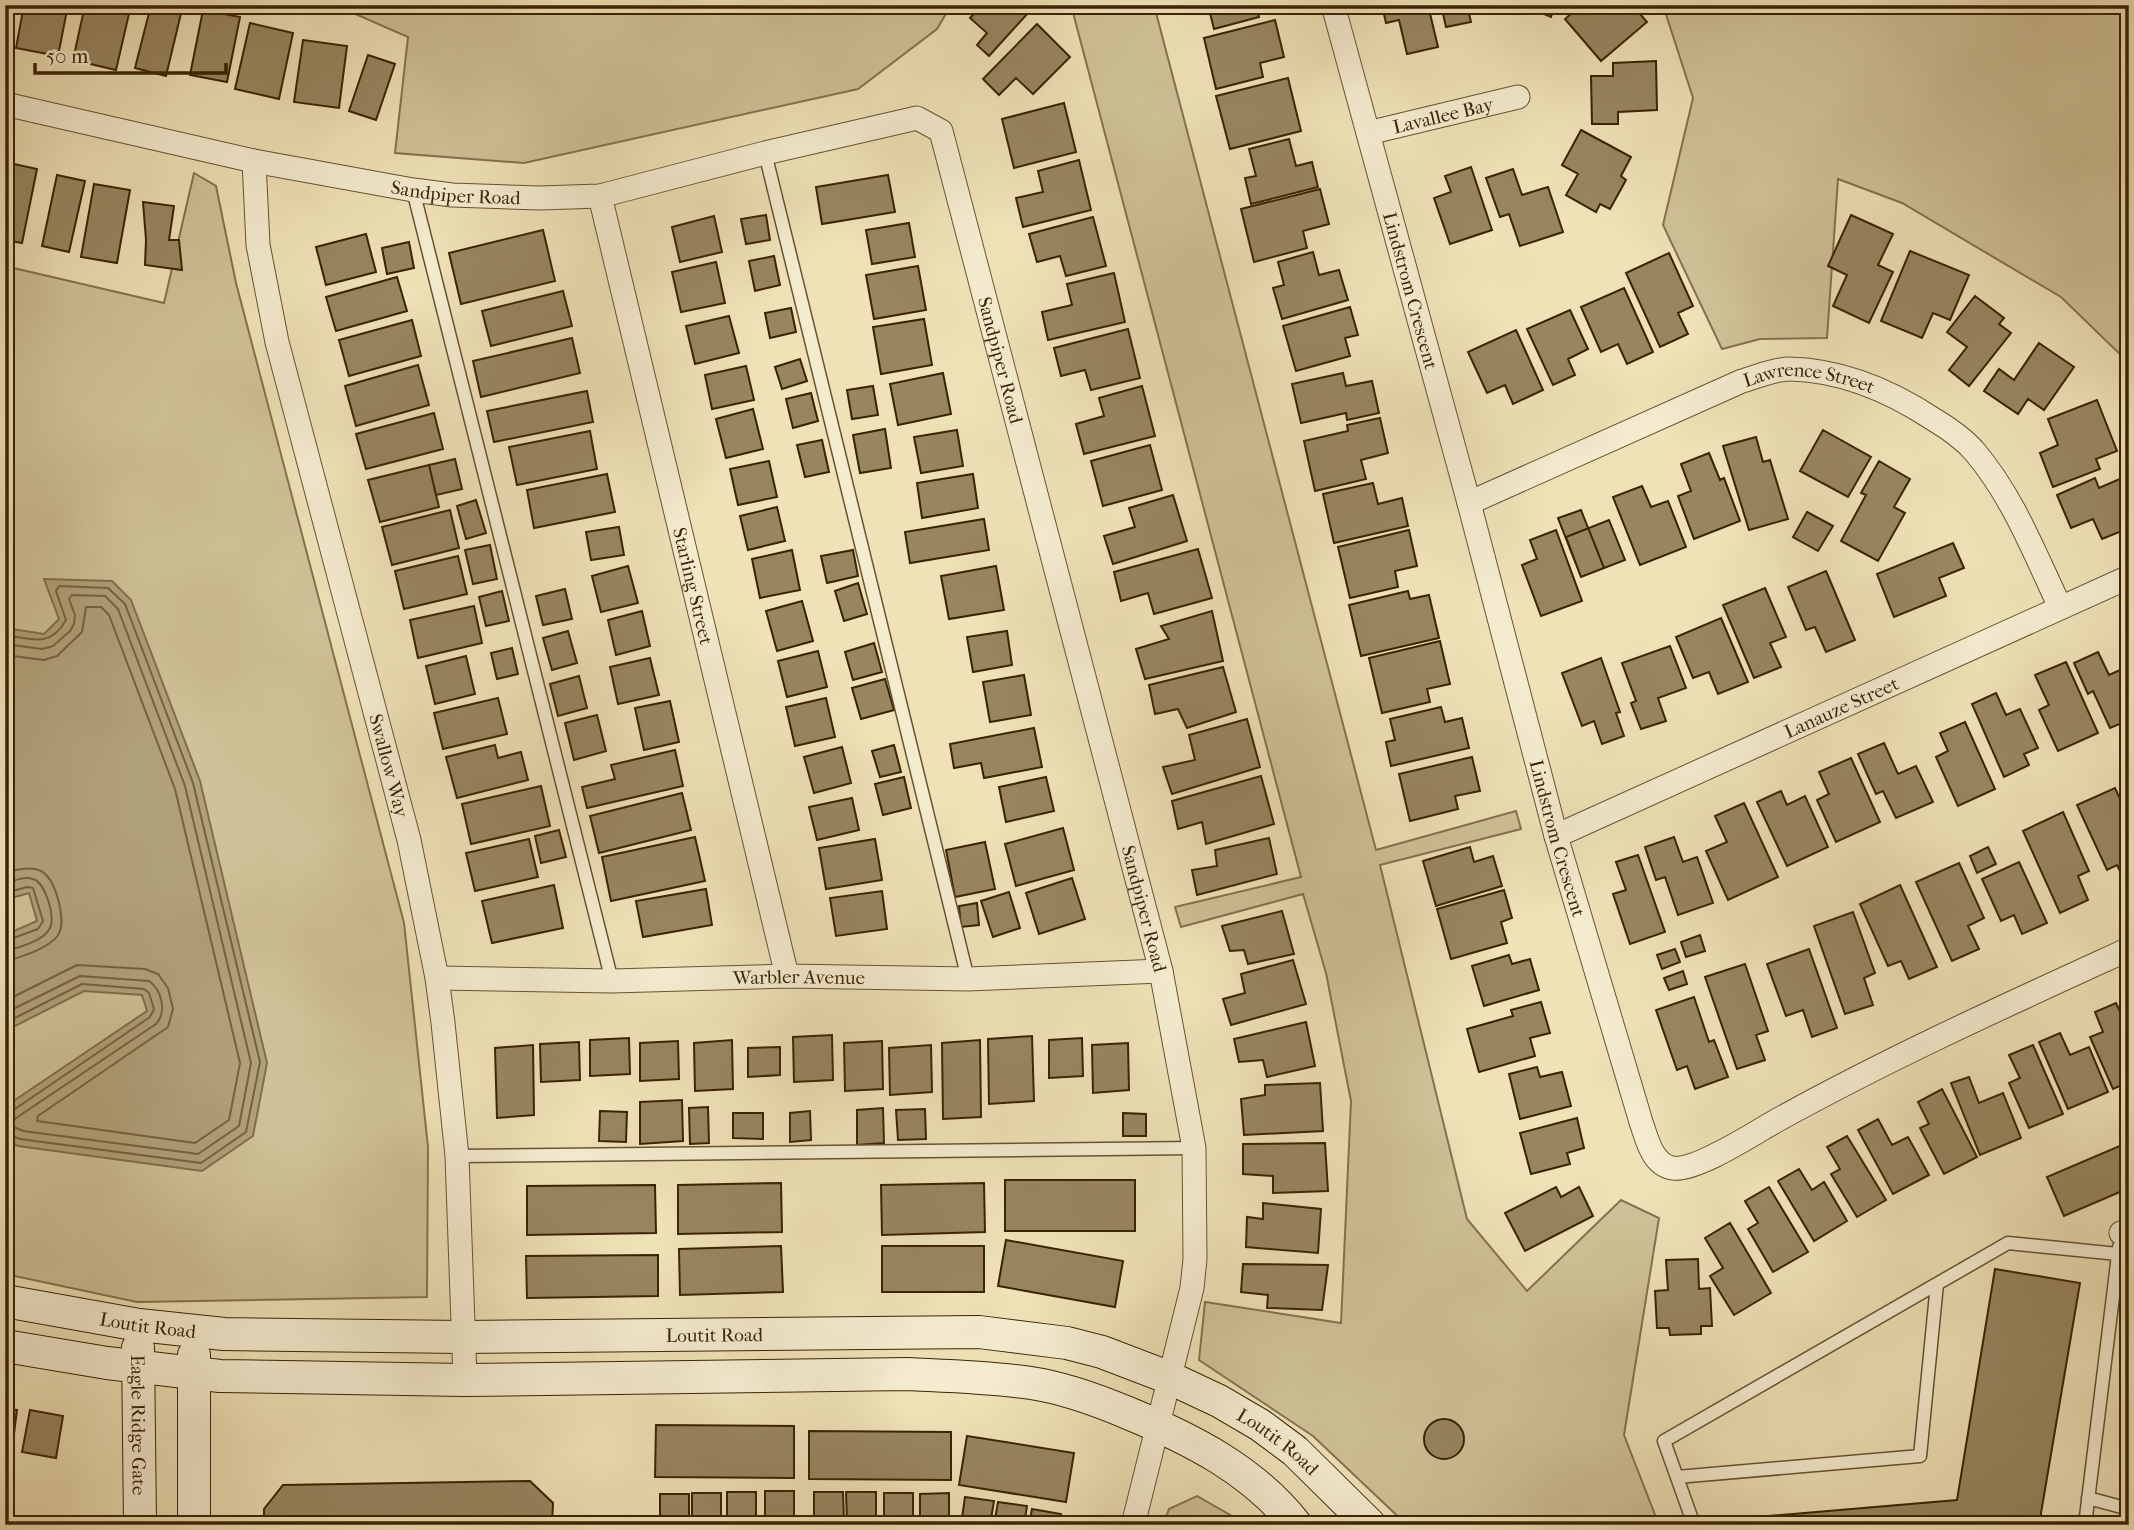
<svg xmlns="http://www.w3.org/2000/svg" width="2134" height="1530" font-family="'IM FELL French Canon',serif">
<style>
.green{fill:#d0c298;stroke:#85724e;stroke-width:2}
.water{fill:#b1a17a;stroke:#816f4a;stroke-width:2}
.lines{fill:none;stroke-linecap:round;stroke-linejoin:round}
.shore{stroke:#76623e;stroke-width:2}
.building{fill:#988661;stroke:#3a2303;stroke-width:2}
.lane-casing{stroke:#675330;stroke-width:15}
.street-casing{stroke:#675330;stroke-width:25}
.secondary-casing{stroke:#3a2303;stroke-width:34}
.lane{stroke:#f5ecd0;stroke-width:12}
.street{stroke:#f5ecd0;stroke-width:23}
.secondary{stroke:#f5ecd0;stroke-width:32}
.labels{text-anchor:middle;stroke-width:7;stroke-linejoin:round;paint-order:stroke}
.street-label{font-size:19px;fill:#3a2303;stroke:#f5ecd0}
</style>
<rect width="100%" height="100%" fill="#efe2b7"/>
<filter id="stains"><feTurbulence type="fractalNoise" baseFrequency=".00286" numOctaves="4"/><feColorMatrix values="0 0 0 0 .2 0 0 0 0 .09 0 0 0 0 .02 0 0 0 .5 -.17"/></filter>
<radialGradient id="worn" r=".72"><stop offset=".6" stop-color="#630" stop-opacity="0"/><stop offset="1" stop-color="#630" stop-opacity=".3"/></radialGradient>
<!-- green -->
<path class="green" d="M335 5H951L937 29 858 89 524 163 395 153 408 37Z
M1071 5H1154L1376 850 1516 811 1521 829 1380 865 1467 1219 1527 1291 1621 1200 1659 1218 1624 1435 1659 1525H1407L1313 1436 1199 1360 1205 1302 1341 1323 1351 1101 1326 973 1303 894 1181 927 1175 907 1301 877Z
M1663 5H2129V363L2061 297 1902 203 1838 179 1827 338 1760 339 1722 349 1663 225 1693 98Z
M194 173 216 186 236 283 404 923 428 1147 427 1297 137 1302 5 1274V266L164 303Z
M1197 1496 1232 1516 1240 1525H1163L1169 1509Z"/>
<!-- water -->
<path class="water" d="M44 579 112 581 131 600 200 781 267 1063 253 1136 202 1171 18 1146 5 1140V1108L12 1102 147 1011 142 995 84 991 9 1029 5 1033V935L37 921 29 893 5 900V628L44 634 59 619Z"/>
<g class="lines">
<!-- shore -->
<path class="shore" d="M5 635C32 639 50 648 66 620L56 591 59 586 108 588 125 604 193 783 260 1062 246 1132 201 1163 20 1139 5 1134
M5 644 42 649 53 646 70 631 74 624 75 615 69 599 72 595 105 596 118 609 185 786 251 1063 239 1126 198 1154 23 1131 14 1127 12 1121 22 1114 156 1024C167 1012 162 990 149 981L80 976 5 1013
M5 655 44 660 57 656 82 632 86 607H101L109 615 175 789 240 1063 229 1120 195 1143 37 1121 38 1116 168 1027 173 1009 168 988 158 974 145 969 77 965 5 1001
M5 873C35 864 49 866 58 899 66 931 62 940 31 953 22 956 15 960 5 960
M5 884C13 881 24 876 33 879 45 882 56 917 50 928 45 940 17 949 5 950
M5 893 27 887 33 888 43 921 38 929 5 941
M5 1023 82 984 144 989 149 993 154 1009 150 1017 12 1111 5 1113"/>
</g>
<!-- building -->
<path class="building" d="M24 5H68L58 56 16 48Z
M85 5H131L116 70 73 60Z
M151 5H183L166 76 135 68Z
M982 5H1021L1029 12 989 56 977 45 987 33 970 18Z
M1208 5H1256L1259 17 1214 29Z
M1382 5H1428L1438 47 1407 54 1399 20 1386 23Z
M1441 5H1467L1471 22 1446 27Z
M1522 5H1555L1551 17Z
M1581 5H1632L1647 22 1601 61 1565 19Z
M203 10 240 17 227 82 190 75Z
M1275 20 1284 57 1260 63 1263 77 1216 89 1204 38Z
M250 23 293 33 279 99 235 89Z
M1037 24 1070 57 1033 94 1016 78 999 95 983 79Z
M303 40 347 46 339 108 294 102Z
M368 55 395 64 376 120 349 111Z
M1656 61 1657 110 1618 112V124H1592L1591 76H1613V63Z
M1288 78 1301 131 1230 149 1216 96Z
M1064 103 1076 152 1014 168 1002 119Z
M1581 130 1631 157 1621 176 1626 180 1610 209 1600 204 1596 212 1566 195 1578 174 1562 165Z
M1289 139 1296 166 1312 162 1318 187 1251 204 1245 178 1256 176 1249 149Z
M1079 160 1091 210 1023 227 1016 198 1043 192 1038 171Z
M5 162 37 169 22 243 5 240Z
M1471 167 1492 230 1450 244 1434 198 1451 192 1445 176Z
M1513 169 1522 195 1548 187 1563 232 1520 246 1509 214 1500 217 1486 178Z
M57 175 85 181 69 252 42 246Z
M888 175 895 212 822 224 816 187Z
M94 184 130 190 117 263 81 257Z
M1320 189 1329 224 1303 231 1307 248 1254 262 1241 209Z
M143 202 174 206 169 240H179L182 270 145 265 146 240Z
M766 215 770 240 746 244 741 219Z
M1851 215 1893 234 1878 265 1893 272 1869 323 1833 306 1847 275 1828 266Z
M714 216 722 252 680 262 672 227Z
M1093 217 1106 266 1066 276 1060 256 1037 262 1029 234Z
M909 223 915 257 872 264 866 230Z
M543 230 555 281 461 304 449 253Z
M366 234 376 272 326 285 316 247Z
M409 242 414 268 387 274 382 248Z
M1910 251 1969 275 1950 320 1933 313 1922 338 1881 321Z
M1313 252 1319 275 1339 270 1348 300 1282 319 1273 288 1284 285 1278 262Z
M1669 253 1693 306 1678 313 1688 334 1660 347 1626 273Z
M774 256 780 285 755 291 749 261Z
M716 262 725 303 681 312 672 272Z
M918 266 926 310 874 319 866 275Z
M1114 273 1125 322 1048 340 1042 312 1072 305 1067 284Z
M397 277 407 311 336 331 326 297Z
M1624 288 1653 352 1627 364 1618 344 1601 352 1581 307Z
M563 291 572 326 491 346 482 311Z
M1975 296 2004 318 1999 324 2011 333 1969 386 1949 370 1967 347 1947 332Z
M1350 307 1358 335 1345 338 1350 356 1296 371 1283 326Z
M791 308 796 332 770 338 765 313Z
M1570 310 1588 349 1568 359 1575 375 1553 385 1527 329Z
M729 316 739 353 695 364 686 326Z
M924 319 932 365 881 374 873 327Z
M412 320 421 356 349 376 339 340Z
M1128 329 1140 378 1091 390 1085 370 1061 376 1054 348Z
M1516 330 1543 390 1513 404 1505 385 1487 393 1468 352Z
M572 338 580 373 481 397 473 361Z
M2039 343 2074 367 2044 410 2028 399 2018 414 1984 391 1999 369 2014 380Z
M800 359 807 381 782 389 775 367Z
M418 365 429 405 356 426 345 386Z
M746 366 754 400 712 409 705 375Z
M943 373 951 414 898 425 890 384Z
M1343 373 1346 386 1372 381 1379 413 1347 420 1346 413 1301 423 1292 384Z
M873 386 878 415 852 419 847 390Z
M1142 386 1155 436 1084 454 1076 424 1104 416 1099 398Z
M587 391 593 422 494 442 487 411Z
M811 393 818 421 793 428 786 399Z
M2097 400 2117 451 2096 459 2100 469 2053 487 2040 453 2058 445 2048 419Z
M753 409 763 449 726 458 716 419Z
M434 413 443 449 366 469 356 434Z
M1380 418 1388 453 1361 460 1366 479 1315 491 1304 441 1348 431 1347 425Z
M885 429 891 468 860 473 853 435Z
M957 430 963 466 921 473 914 437Z
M1823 430 1871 457 1848 497 1800 471Z
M590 431 597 469 517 485 509 447Z
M1756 437 1763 462 1770 460 1788 519 1749 530 1723 446Z
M822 440 829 472 805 477 797 445Z
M1150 445 1162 490 1103 506 1091 461Z
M1709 453 1720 480 1724 478 1740 521 1694 539 1678 496 1691 491 1681 464Z
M455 459 462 489 436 495 429 465Z
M769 461 777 497 738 505 730 469Z
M1879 461 1910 479 1894 507 1905 513 1878 561 1841 541 1866 495 1861 493Z
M429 465 439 507 380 522 368 480Z
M607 474 615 512 534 528 527 490Z
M973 474 978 508 922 518 917 483Z
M2129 475V528L2102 539 2093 519 2071 528 2057 495 2095 478 2099 488Z
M1373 483 1378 504 1402 498 1408 526 1334 543 1323 494Z
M1642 486 1651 507 1668 501 1686 547 1640 565 1613 497Z
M1173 495 1187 541 1113 564 1104 536 1135 527 1129 508Z
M476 500 486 533 466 539 457 506Z
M777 507 785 541 748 550 740 516Z
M450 510 459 548 392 565 382 527Z
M1581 510 1604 568 1581 577 1558 518Z
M1807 512 1833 526 1818 551 1793 537Z
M984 519 989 550 910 563 905 532Z
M1609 520 1625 560 1581 577 1566 537Z
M619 527 624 555 591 560 586 532Z
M1409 530 1417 566 1395 571 1398 587 1350 598 1338 547Z
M1556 530 1582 601 1541 616 1522 565 1537 559 1530 540Z
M1953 543 1964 568 1939 578 1946 596 1894 617 1877 574Z
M490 545 497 579 473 584 465 550Z
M1198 549 1212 598 1154 614 1148 593 1121 601 1114 572Z
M792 550 800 590 760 598 752 559Z
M853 550 858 576 827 583 821 556Z
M458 556 467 594 404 609 395 571Z
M628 566 638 603 601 612 592 576Z
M996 566 1004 610 949 619 941 576Z
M1826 571 1855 640 1826 652 1815 627 1806 630 1788 587Z
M858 583 867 614 844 621 835 591Z
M1765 588 1786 637 1770 643 1781 667 1754 678 1723 605Z
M565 589 572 619 543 625 536 596Z
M502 591 509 621 486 626 479 597Z
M1408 591 1410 599 1429 595 1439 638 1361 656 1349 605Z
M802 601 813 641 777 651 766 611Z
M474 606 482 643 418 658 410 620Z
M642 611 650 646 616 655 608 620Z
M1212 611 1223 661 1145 679 1136 649 1169 639 1161 626Z
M1721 618 1748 682 1718 694 1709 672 1693 678 1676 637Z
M568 631 577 663 552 670 543 638Z
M1007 631 1012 665 973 672 967 637Z
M1440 641 1450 684 1427 689 1430 702 1382 713 1369 658Z
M874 643 882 672 853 680 845 652Z
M1670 646 1686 688 1658 698 1666 721 1641 729 1631 703 1636 701 1622 663Z
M512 648 518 674 497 679 491 653Z
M818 651 827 687 787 697 778 661Z
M2098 652 2109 675 2127 667 2129 669V720L2110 728 2093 691 2088 694 2074 663Z
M466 656 475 694 435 704 426 666Z
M650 658 659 695 618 704 610 667Z
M1601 658 1620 712 1616 713 1624 736 1602 744 1594 721 1582 726 1562 673Z
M2066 662 2098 733 2058 751 2039 710 2049 705 2035 675Z
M1223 667 1236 712 1187 728 1178 709 1155 714 1149 685Z
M1024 675 1031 715 990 722 983 682Z
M579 676 587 708 558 716 550 684Z
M885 679 894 710 861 719 852 688Z
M1996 693 2006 715 2020 709 2038 748 2024 754 2029 765 2004 777 1972 704Z
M498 698 507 734 443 749 434 713Z
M826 698 835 737 795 746 786 707Z
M670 701 679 742 644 750 635 708Z
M1441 707 1445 722 1462 718 1469 748 1391 766 1386 742 1395 740 1390 719Z
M597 715 606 751 574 760 565 723Z
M1247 719 1260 767 1172 794 1163 767 1195 760 1189 735Z
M1965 722 1995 789 1958 806 1936 757 1948 751 1940 733Z
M1034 728 1042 767 984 778 981 763 954 768 950 744Z
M1884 743 1898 774 1916 766 1933 802 1896 818 1883 791 1876 794 1858 754Z
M495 745 498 758 521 752 528 780 457 798 446 757Z
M894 745 901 772 880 777 872 751Z
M842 747 851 783 814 793 804 757Z
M675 750 683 786 587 808 582 787 615 779 611 765Z
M1472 757 1480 791 1455 796 1458 809 1410 821 1399 774Z
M1851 758 1880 822 1836 842 1817 800 1829 794 1819 772Z
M1261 776 1274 824 1206 844 1202 822 1178 829 1172 801Z
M904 777 911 808 883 815 875 784Z
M1046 777 1054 811 1006 822 999 787Z
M541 786 550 826 471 844 462 804Z
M2115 788 2129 818 2127 886 2117 865 2107 870 2077 805Z
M1781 791 1787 805 1805 796 1828 847 1787 866 1757 802Z
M682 793 691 830 599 853 590 816Z
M852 798 859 830 817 840 809 807Z
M1744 803 1778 877 1728 900 1706 851 1727 842 1715 816Z
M2063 812 2089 871 2078 876 2088 900 2060 913 2023 831Z
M1063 828 1074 870 1016 886 1005 844Z
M559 830 566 857 541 863 535 836Z
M695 837 705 881 611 901 602 857Z
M1674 837 1683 862 1697 857 1713 903 1678 915 1665 877 1656 880 1645 847Z
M1269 838 1277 874 1197 895 1192 870 1217 866 1215 850Z
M529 839 538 877 475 891 466 853Z
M875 839 882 880 826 889 819 848Z
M985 842 995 889 955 897 946 850Z
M1470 847 1474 862 1493 856 1502 886 1436 906 1423 861Z
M1988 847 1996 864 1977 873 1970 856Z
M1638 855 1665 932 1630 944 1613 894 1626 890 1616 862Z
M2019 862 2047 923 2022 934 2014 915 2001 921 1982 879Z
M1959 863 1984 918 1968 926 1979 949 1952 961 1916 882Z
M1072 878 1085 919 1039 934 1026 893Z
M554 885 563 928 492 943 482 901Z
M1900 885 1937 967 1909 979 1901 961 1888 966 1860 904Z
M706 889 712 925 643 937 636 901Z
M1504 890 1512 918 1501 922 1507 943 1451 959 1437 909Z
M882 891 887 929 836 936 830 898Z
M1009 892 1020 928 993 937 981 901Z
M977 903 979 925 961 927 959 906Z
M1282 911 1294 954 1248 964 1244 950 1230 951 1222 926Z
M1853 912 1875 973 1864 978 1873 1005 1845 1014 1814 926Z
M1700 935 1705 951 1686 957 1681 942Z
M1675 949 1680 962 1662 969 1657 955Z
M1809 949 1837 1028 1812 1037 1803 1010 1786 1016 1767 964Z
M1509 955 1512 964 1530 959 1539 990 1484 1006 1472 966Z
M1293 960 1306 1004 1231 1025 1223 999 1245 993 1241 974Z
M1745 964 1768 1031 1756 1035 1765 1060 1737 1069 1705 977Z
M1683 971 1687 984 1669 990 1664 978Z
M1694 997 1709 1042 1714 1040 1728 1077 1695 1089 1687 1066 1677 1070 1656 1010Z
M1541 1002 1550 1033 1530 1038 1535 1056 1479 1072 1467 1029 1513 1016 1511 1010Z
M2116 1003 2129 1031V1082L2113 1089 2090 1037 2103 1032 2095 1012Z
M1306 1022 1315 1066 1267 1077 1263 1060 1239 1062 1234 1039Z
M2060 1033 2070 1055 2089 1047 2108 1092 2068 1109 2039 1042Z
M832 1035 833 1080 794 1082 793 1037Z
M1032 1036 1034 1101 989 1104 988 1039Z
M629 1038 630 1074 590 1076V1040Z
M1082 1038 1083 1076 1049 1078V1040Z
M732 1040 733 1089 695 1091 694 1043Z
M980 1040 981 1117 943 1119 942 1043Z
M678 1041 679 1079 640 1081V1043Z
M882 1041 883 1089 845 1091 844 1043Z
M579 1042 580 1080 541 1082 540 1044Z
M1128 1043 1129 1090 1093 1093 1092 1045Z
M533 1045 534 1115 497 1118 495 1048Z
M931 1045 932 1092 890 1095 889 1048Z
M2033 1045 2063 1114 2029 1128 2009 1083 2020 1078 2009 1055Z
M780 1047V1075L748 1077V1048Z
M1537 1067 1540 1077 1562 1072 1571 1106 1520 1119 1509 1074Z
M1969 1077 1979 1103 2003 1093 2021 1138 1980 1155 1951 1083Z
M1320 1083 1323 1131 1244 1135 1241 1099 1265 1095V1085Z
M1942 1089 1977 1157 1944 1174 1920 1128 1929 1124 1918 1102Z
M682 1100 683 1141 640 1144V1102Z
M708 1107 709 1143 690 1144 689 1108Z
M883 1108 884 1143 857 1145V1110Z
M925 1109 926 1139 898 1140 896 1110Z
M600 1111 627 1112 626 1142 599 1141Z
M810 1111 811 1140 790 1142V1113Z
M733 1113H763V1139L733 1138Z
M1123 1113 1146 1114V1136H1123Z
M1577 1118 1584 1148 1567 1153 1570 1164 1531 1174 1520 1133Z
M1878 1119 1892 1145 1908 1137 1929 1175 1893 1194 1858 1130Z
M1847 1136 1886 1200 1857 1217 1831 1174 1840 1169 1827 1147Z
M2129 1142V1188L2064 1216 2047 1177Z
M1325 1143 1328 1191 1273 1193V1176L1243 1174V1144Z
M1799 1169 1812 1190 1824 1182 1847 1221 1814 1241 1778 1181Z
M1005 1180H1135V1231H1005Z
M781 1183 782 1232 678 1234V1185Z
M984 1183 985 1232 882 1235 881 1185Z
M655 1185 656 1233 527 1235V1186Z
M1556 1187 1561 1197 1579 1187 1593 1216 1525 1251 1505 1213Z
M1769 1187 1808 1252 1773 1272 1748 1229 1758 1223 1745 1201Z
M1263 1203 1321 1209 1318 1253 1246 1247 1247 1217 1263 1219Z
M1730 1223 1771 1293 1734 1315 1710 1276 1723 1268 1705 1238Z
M1006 1240 1123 1261 1115 1307 998 1286Z
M781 1246 783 1292 680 1295 679 1249Z
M882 1246H984V1292H882Z
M658 1255V1296L527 1298 526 1256Z
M1698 1259 1699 1289 1710 1288 1712 1326H1701V1334L1670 1335 1669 1328H1657L1655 1291 1668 1290 1666 1260Z
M1243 1264 1328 1265 1322 1310 1267 1308 1268 1295 1241 1292Z
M1995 1269 2080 1283 2039 1525H1734L1733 1519 1957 1500Z
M5 1409 17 1410 11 1458 5 1457Z
M30 1410 63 1416 56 1458 22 1452Z
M1424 1439a20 20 0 1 1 40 0a20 20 0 1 1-40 0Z
M656 1425 794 1426V1478L655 1477Z
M809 1431 951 1432V1480L809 1479Z
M967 1436 1074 1453 1066 1502 959 1485Z
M530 1481 553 1503 552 1525H264V1509L283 1485Z
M765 1491H794V1520H765Z
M727 1492H756V1521H727Z
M814 1492H843L844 1521H814Z
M846 1492H876V1521H847Z
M692 1493H721V1522H692Z
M884 1493H913V1522H884Z
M949 1493V1522H920V1494Z
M660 1494H689V1523H660Z
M965 1497 994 1501 990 1525H961Z
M998 1502 1027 1506 1024 1525H994Z
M1032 1509 1061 1514 1059 1525H1029Z"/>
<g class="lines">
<!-- lane casing -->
<g class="lane-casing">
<path id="lane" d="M765 153 968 979
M413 190 612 981
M457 1156 1194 1148
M1677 1477 1920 1456 1937 1284
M2088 1498 2129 1509
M5 1524 8 1525
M1694 1525 1664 1441 2008 1243 2118 1254
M2085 1525 2119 1247"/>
</g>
<!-- street casing -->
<g class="street-casing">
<g id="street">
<path id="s1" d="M1333 5 1469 503 1556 836 1641 1122C1647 1139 1652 1164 1672 1168 1695 1172 1753 1134 1774 1122 1889 1058 2009 1004 2129 949"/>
<path id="s2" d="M5 104 254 161 413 190 452 195 540 198 600 196 765 153 917 118 941 131 1161 971 1194 1148 1195 1259 1192 1288 1133 1525"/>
<path id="s3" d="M1368 133 1518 97"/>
<path id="s4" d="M254 161 258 245 277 342 409 840 437 978 443 1023 457 1156 465 1380"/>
<path id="s5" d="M600 196 787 976"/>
<path id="s6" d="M1469 503 1742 381C1756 377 1774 369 1789 369 1842 370 1889 390 1933 419 1948 428 1964 439 1975 452 2013 497 2035 554 2060 607"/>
<path id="s7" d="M1556 836 2129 577"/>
<path id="s8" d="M437 978 612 981 787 976 968 979 1161 971"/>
<path d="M2121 1233 2129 1230"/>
</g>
</g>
<!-- secondary casing -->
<g class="secondary-casing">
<g id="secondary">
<path id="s9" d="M5 1301 139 1325 224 1334 463 1337 979 1332 1067 1343 1102 1352 1170 1378 1219 1401 1260 1425 1295 1451 1370 1525"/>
<path d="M5 1346 107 1363 220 1376 465 1380 908 1374C949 1376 990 1377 1031 1383 1065 1388 1097 1400 1128 1413 1191 1439 1253 1470 1296 1525"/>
<path id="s10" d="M138 1348 140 1525"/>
<path d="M194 1355V1525"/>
</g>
</g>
<!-- lane -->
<use href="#lane" class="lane"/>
<!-- street -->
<use href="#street" class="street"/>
<!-- secondary -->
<use href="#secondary" class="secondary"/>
</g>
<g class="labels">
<!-- street labels -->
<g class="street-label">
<text dy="7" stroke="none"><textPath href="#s3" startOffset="77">Lavallee Bay</textPath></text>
<text dy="7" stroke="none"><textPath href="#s2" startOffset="460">Sandpiper Road</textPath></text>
<text dy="7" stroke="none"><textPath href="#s1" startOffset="296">Lindstrom Crescent</textPath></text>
<text dy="7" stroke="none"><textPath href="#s2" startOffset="1195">Sandpiper Road</textPath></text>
<text dy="7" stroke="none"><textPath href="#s6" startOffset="368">Lawrence Street</textPath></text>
<text dy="7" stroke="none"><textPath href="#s5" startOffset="401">Starling Street</textPath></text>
<text dy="7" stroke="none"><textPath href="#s7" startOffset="313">Lanauze Street</textPath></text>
<text dy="7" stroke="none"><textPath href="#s4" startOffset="621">Swallow Way</textPath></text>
<text dy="7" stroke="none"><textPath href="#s1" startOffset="863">Lindstrom Crescent</textPath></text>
<text dy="7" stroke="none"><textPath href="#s2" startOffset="1762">Sandpiper Road</textPath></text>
<text dy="7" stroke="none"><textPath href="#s8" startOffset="362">Warbler Avenue</textPath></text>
<text dy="7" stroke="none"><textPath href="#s9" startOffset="145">Loutit Road</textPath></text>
<text dy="7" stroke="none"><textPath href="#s9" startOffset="712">Loutit Road</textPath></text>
<text dy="7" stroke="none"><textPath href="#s10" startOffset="77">Eagle Ridge Gate</textPath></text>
<text dy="7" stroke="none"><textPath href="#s9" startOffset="1300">Loutit Road</textPath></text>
</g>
</g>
<!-- margin -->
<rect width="2134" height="1530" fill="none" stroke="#efe2b7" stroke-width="28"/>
<rect x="7" y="7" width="2120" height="1516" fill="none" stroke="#3a2303" stroke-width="3.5"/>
<rect x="14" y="14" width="2106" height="1502" fill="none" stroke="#3a2303" stroke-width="2"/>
<!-- scale -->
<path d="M35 63v10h191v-10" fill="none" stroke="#3a2303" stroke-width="3.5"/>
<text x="46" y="63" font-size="21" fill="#3a2303" stroke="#f5ecd0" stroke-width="5" paint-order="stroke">50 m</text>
<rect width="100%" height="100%" filter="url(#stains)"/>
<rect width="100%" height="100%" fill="url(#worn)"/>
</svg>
